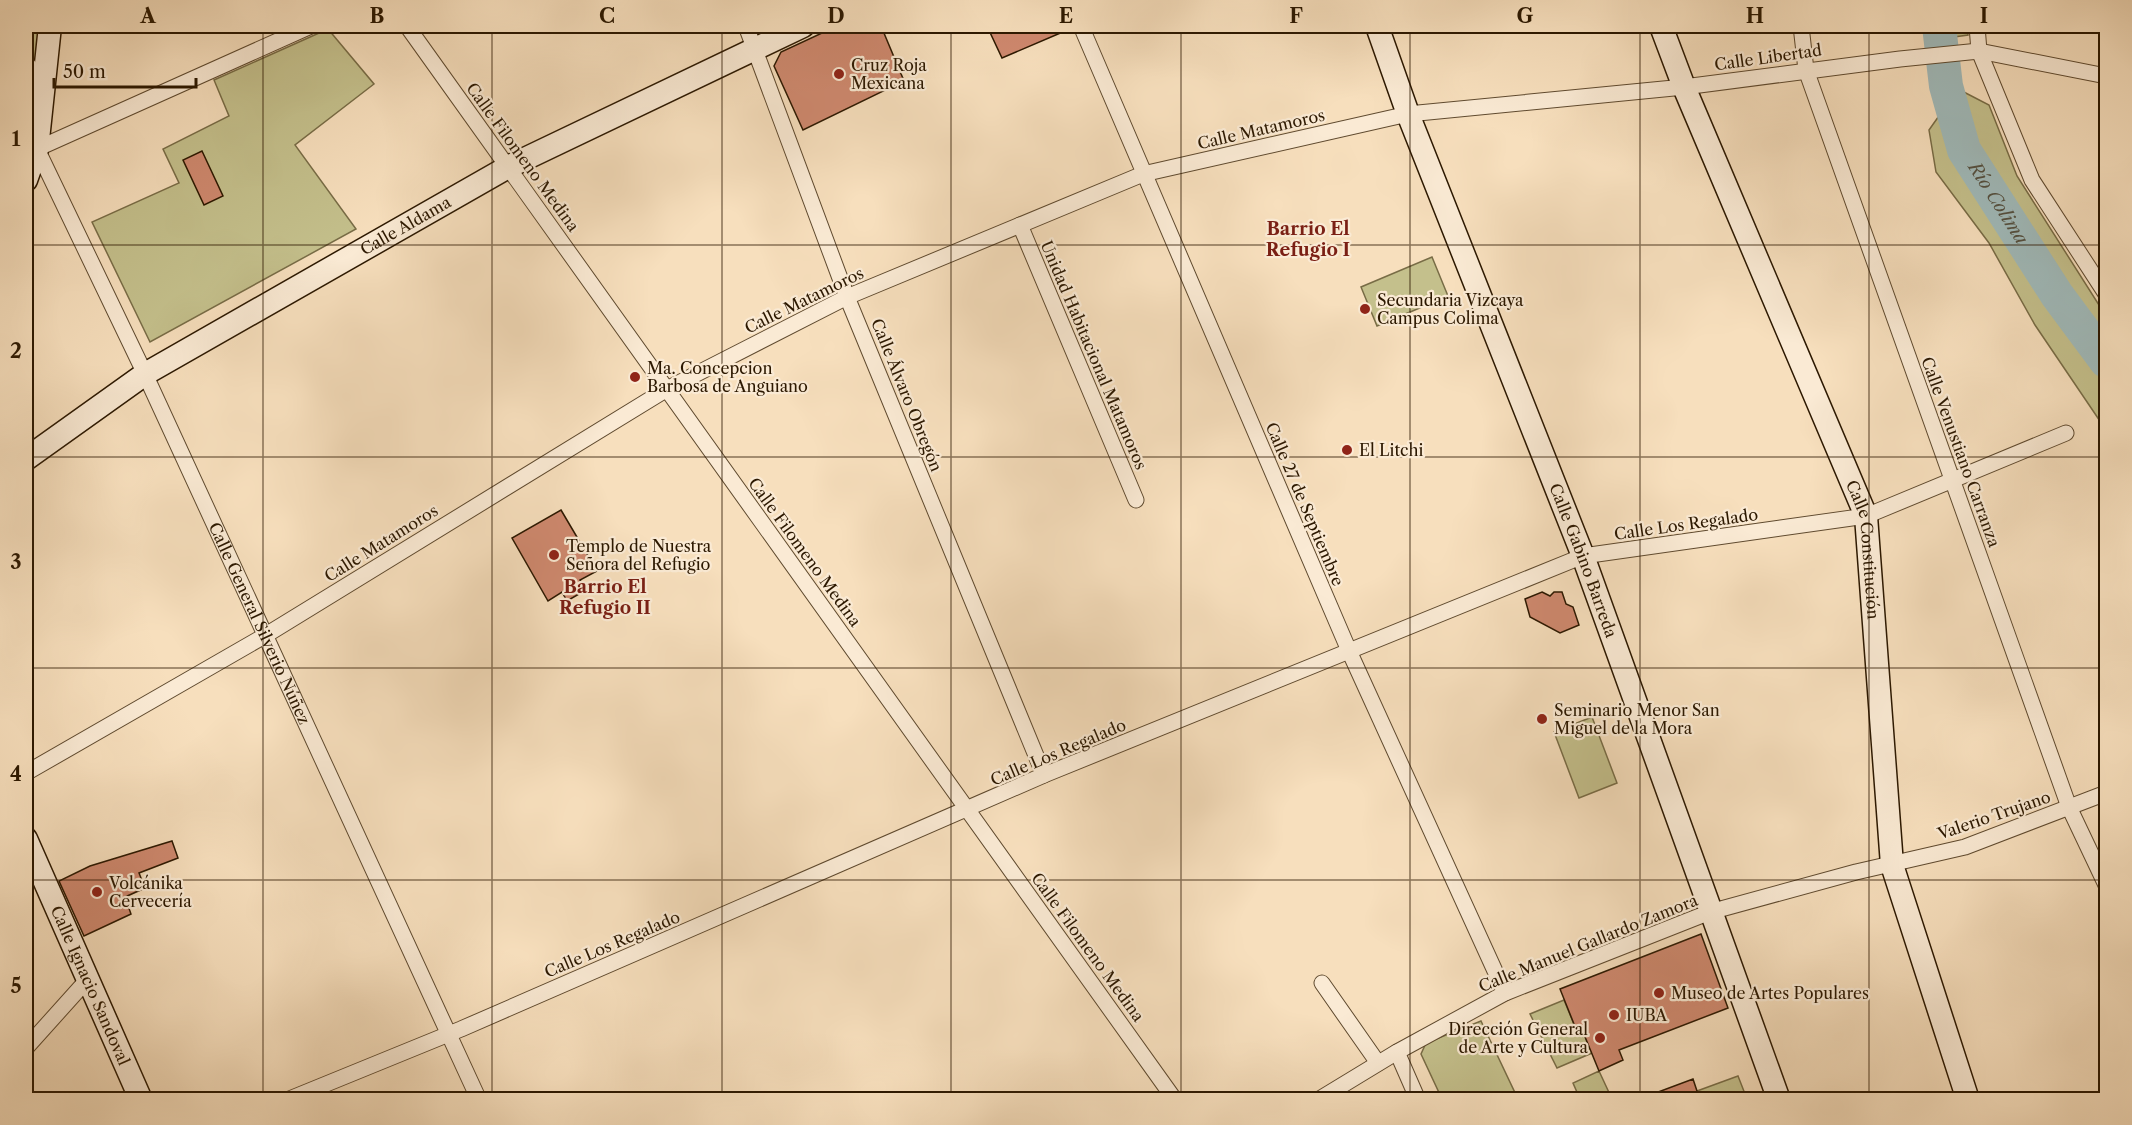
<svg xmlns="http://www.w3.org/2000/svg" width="2132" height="1125" font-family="'Libre Caslon Text',serif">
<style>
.green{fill:#c4c08c;stroke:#786c46;stroke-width:1.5}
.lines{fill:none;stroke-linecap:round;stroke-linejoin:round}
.river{stroke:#a0baba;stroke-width:34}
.building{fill:#cf896f;stroke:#2c1800;stroke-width:1.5}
.street-casing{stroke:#5f4a2f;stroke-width:17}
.secondary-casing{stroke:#2c1800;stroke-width:25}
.street{stroke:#faead4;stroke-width:15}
.secondary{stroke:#faead4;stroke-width:22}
.grid{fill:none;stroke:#2c1800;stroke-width:1.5;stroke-opacity:0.55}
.poi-dot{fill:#8f2418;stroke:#faead4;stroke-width:2}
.labels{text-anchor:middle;stroke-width:4.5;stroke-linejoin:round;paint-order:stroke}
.street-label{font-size:16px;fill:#2c1800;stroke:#faead4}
.poi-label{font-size:16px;fill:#2c1800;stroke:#faead4;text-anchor:start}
.water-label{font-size:18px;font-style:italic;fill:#555141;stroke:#faead4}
.neighbourhood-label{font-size:18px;font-weight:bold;fill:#7a1f14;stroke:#faead4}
.neatline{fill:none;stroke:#2c1800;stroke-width:2}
.grid-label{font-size:20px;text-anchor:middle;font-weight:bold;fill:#2c1800}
</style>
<rect width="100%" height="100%" fill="#f7dfbd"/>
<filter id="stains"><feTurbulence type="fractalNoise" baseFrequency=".00333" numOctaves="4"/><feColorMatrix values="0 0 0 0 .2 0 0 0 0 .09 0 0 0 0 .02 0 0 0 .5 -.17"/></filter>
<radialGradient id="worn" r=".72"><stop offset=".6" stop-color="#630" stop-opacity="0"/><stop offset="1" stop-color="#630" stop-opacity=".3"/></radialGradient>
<!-- green -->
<path class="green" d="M26 26H41L39 82 26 52Z
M1945 26H1967L1968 35 1947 38Z
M328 29 374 84 295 145 356 229 150 342 92 222 179 183 163 149 229 116 214 80Z
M1958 89 1989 105 2017 176 2106 316V430L2035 325 1989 243 1936 172 1929 130Z
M1432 257 1448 296 1377 326 1361 287Z
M1592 717 1617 783 1579 798 1554 732Z
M1564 1000 1578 1034 1583 1032 1592 1053 1557 1068 1530 1014Z
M1481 1021 1517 1097 1511 1100 1442 1099 1421 1054 1426 1043Z
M1599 1071 1612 1099H1580L1573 1083Z
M1738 1076 1747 1099H1700L1697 1091Z"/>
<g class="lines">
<!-- river -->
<path class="river" id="s1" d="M1939 26 1946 86 1964 150 2057 295 2106 361"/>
</g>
<!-- building -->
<path class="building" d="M837 26H881L904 81 803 130 774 66 781 52Z
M987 26H1071L1072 28 1002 58Z
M202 151 223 196 204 205 183 160Z
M561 510 597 571 580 580 586 590 567 601 562 592 548 601 512 538Z
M1542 592 1550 596 1554 592H1562L1566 604 1573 607 1579 625 1560 633 1530 617 1525 599Z
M172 841 178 858 139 873 145 888 125 897 131 914 84 936 59 881 90 866Z
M1701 934 1728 1008 1619 1050 1623 1060 1599 1071 1583 1032 1578 1034 1560 989Z
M1693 1079 1700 1100H1642V1098Z"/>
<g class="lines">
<!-- street casing -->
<g class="street-casing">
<g id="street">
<path d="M407 26 1175 1100"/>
<path d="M746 26 847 297 1044 775"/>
<path d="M1081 26 1350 653 1505 993"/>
<path d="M1801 26 1806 70 2069 807 2106 885"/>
<path d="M1977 26 1979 51 2032 180 2106 294"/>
<path id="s2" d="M37 149 145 374 479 1100"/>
<path d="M32 151 311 26"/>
<path d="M1020 225 1136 500"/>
<path d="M26 773 266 635 667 389 847 297 1143 174 1408 114 1684 87 1900 59 1979 51 2106 76"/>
<path d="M1322 983 1378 1063"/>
<path d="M26 1048 88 979"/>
<path d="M1397 1052 1418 1100"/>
<path d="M287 1100 461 1029 1044 775 1583 556 1866 516 2066 433"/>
<path d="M1318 1100 1397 1052 1505 993 1710 912 1856 872 1965 847 2106 793"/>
</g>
</g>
<!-- secondary casing -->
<g class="secondary-casing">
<g id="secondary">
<path id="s3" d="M1377 26 1408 114 1583 556 1779 1100"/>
<path id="s4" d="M1661 26 1684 87 1866 516 1892 865 1968 1100"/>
<path d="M26 68 39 104"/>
<path d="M26 180 37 149 50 26"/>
<path id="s5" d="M26 459 145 374 508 167 803 26"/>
<path id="s6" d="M26 839 141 1100"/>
</g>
</g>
<!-- street -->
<use href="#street" class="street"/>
<!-- secondary -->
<use href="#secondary" class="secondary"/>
</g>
<!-- grid -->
<path class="grid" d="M263 26V1100M492 26V1100M722 26V1100M951 26V1100M1181 26V1100M1410 26V1100M1640 26V1100M1869 26V1100M26 245H2106M26 457H2106M26 668H2106M26 880H2106"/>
<!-- markers -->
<g class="poi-dot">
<circle cx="839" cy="74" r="6"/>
<circle cx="1365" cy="309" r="6"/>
<circle cx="635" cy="377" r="6"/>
<circle cx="1347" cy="450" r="6"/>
<circle cx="554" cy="555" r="6"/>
<circle cx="1542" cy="719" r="6"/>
<circle cx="97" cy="892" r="6"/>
<circle cx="1659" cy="993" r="6"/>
<circle cx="1614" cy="1015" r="6"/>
<circle cx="1600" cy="1038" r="6"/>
</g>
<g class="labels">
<!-- street labels -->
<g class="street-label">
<text transform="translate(1768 57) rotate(-8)" y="6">Calle Libertad</text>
<text transform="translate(1261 129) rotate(-13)" y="6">Calle Matamoros</text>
<text transform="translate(523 157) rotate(54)" y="6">Calle Filomeno Medina</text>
<text dy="6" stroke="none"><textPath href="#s5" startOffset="446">Calle Aldama</textPath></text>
<text transform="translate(804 300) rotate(-26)" y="6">Calle Matamoros</text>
<text transform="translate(1094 355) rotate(67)" y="6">Unidad Habitacional Matamoros</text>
<text transform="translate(907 395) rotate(68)" y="6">Calle Álvaro Obregón</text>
<text transform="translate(1961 452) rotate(70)" y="6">Calle Venustiano Carranza</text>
<text transform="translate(1305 504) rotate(67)" y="6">Calle 27 de Septiembre</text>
<text transform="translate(1686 524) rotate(-8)" y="6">Calle Los Regalado</text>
<text transform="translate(381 543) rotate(-32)" y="6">Calle Matamoros</text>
<text dy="6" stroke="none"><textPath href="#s4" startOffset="564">Calle Constitución</textPath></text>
<text transform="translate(805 552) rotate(54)" y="6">Calle Filomeno Medina</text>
<text dy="6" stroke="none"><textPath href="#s3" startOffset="573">Calle Gabino Barreda</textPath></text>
<text dy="6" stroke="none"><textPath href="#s2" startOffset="524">Calle General Silverio Núñez</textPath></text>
<text transform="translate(1058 752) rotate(-23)" y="6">Calle Los Regalado</text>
<text transform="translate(1994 815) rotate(-19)" y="6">Valerio Trujano</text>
<text transform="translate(1588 943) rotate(-22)" y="6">Calle Manuel Gallardo Zamora</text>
<text transform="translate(612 944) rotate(-23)" y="6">Calle Los Regalado</text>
<text transform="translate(1088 947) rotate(54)" y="6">Calle Filomeno Medina</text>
<text dy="6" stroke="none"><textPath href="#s6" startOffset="160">Calle Ignacio Sandoval</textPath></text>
</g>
<!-- poi labels -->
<g class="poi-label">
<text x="851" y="71">Cruz Roja<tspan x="851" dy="18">Mexicana</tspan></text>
<text x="1377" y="306">Secundaria Vizcaya<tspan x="1377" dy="18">Campus Colima</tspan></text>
<text x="647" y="374">Ma. Concepcion<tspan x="647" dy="18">Barbosa de Anguiano</tspan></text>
<text x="1359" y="456">El Litchi</text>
<text x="566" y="552">Templo de Nuestra<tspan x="566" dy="18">Señora del Refugio</tspan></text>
<text x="1554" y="716">Seminario Menor San<tspan x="1554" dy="18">Miguel de la Mora</tspan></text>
<text x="109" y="889">Volcánika<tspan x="109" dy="18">Cervecería</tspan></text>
<text x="1671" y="999">Museo de Artes Populares</text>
<text x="1626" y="1021">IUBA</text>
<text x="1588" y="1035" text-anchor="end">Dirección General<tspan x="1588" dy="18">de Arte y Cultura</tspan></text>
</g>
<!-- water labels -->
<g class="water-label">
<text dy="6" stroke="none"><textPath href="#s1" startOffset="190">Río Colima</textPath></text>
</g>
<!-- neighbourhood labels -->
<g class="neighbourhood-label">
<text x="1308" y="235">Barrio El<tspan x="1308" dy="21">Refugio I</tspan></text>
<text x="605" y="593">Barrio El<tspan x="605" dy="21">Refugio II</tspan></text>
</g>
</g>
<!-- margin -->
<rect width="2132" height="1125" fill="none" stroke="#f7dfbd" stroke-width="66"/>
<!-- scale -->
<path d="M54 78v9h142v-9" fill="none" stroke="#2c1800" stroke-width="3"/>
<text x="63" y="78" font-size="18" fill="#2c1800" stroke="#faead4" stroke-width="4.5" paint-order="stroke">50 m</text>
<rect x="33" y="33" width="2066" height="1059" class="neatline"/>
<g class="grid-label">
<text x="148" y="23">A</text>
<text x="377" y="23">B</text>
<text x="607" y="23">C</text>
<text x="836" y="23">D</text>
<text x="1066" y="23">E</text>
<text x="1296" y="23">F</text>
<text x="1525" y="23">G</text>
<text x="1755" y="23">H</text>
<text x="1984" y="23">I</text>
<text x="16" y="146">1</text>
<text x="16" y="358">2</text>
<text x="16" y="569">3</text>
<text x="16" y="781">4</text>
<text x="16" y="993">5</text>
</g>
<rect width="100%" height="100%" filter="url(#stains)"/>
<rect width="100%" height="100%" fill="url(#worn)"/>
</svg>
